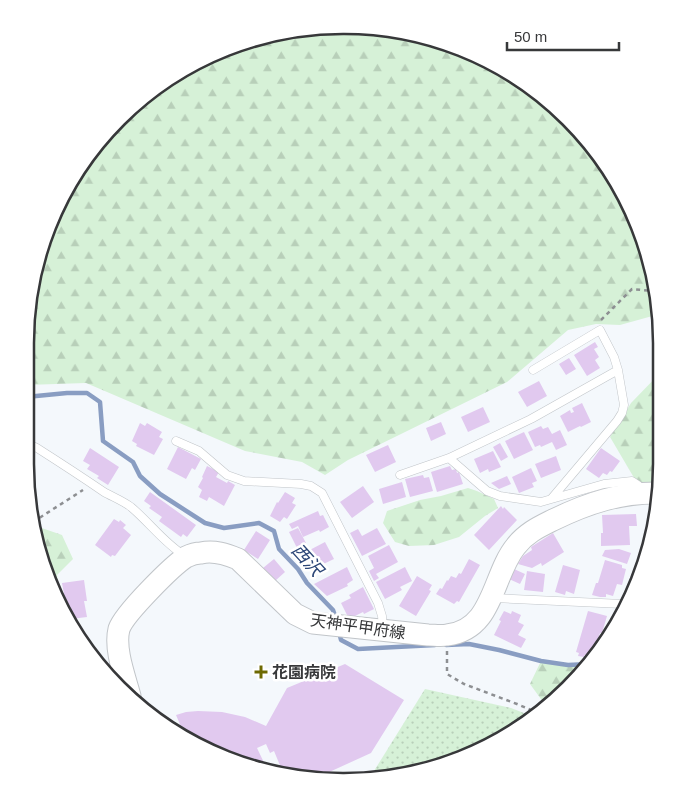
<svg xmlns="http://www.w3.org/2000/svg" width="687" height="807" font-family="Arial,'Noto Sans JP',sans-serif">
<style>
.forest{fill:url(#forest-firs)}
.park{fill:url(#park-dots)}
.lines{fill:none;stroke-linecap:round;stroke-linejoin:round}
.stream{stroke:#899dc2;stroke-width:4.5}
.building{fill:#e1c9ef}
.service-casing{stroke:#c1c5c9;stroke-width:9}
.secondary-casing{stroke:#c1c5c9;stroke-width:23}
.path{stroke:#8d8f92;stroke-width:2.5;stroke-dasharray:4 4;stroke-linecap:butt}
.service{stroke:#fff;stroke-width:8}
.secondary{stroke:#fff;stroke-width:21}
.poi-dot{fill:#6d6902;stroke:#fff;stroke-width:2}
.labels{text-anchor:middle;stroke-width:5;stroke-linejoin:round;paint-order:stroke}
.street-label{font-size:16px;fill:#37383a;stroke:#fff}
.poi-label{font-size:16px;font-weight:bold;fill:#37383a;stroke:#fff;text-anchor:start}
.water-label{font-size:18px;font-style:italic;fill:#2c4677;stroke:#fff}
.rim{fill:none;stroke:#37383a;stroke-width:2.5}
</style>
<defs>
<pattern id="forest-firs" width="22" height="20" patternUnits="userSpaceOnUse" patternTransform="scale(1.25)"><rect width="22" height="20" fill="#d6f1d7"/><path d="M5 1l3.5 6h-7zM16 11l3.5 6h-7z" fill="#b8cfb9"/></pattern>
<pattern id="park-dots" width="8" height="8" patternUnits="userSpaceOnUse" patternTransform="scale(1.25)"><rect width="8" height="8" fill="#d6f1d7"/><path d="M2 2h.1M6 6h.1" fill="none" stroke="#b8cfb9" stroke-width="1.8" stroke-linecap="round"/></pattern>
</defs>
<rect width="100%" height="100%" fill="#f4f8fc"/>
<!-- forest -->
<path class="forest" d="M344 25 466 49 569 118 638 222 656 315 620 325 596 324 568 330 507 382 348 460 325 475 302 462 245 451 86 383 26 385 28 302 58 203 133 104 222 49Z
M662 371 661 485 643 493 610 437 631 403Z
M468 488 477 491 494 499 498 508 485 516 459 537 434 545 409 546 395 542 383 523 387 511 420 500 441 496Z
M33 525 62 535 73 559 57 575 63 612 58 605 36 546Z
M541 661 568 665 589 664 583 674 546 706 530 684Z"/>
<!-- park -->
<path class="park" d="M425 689 511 708 534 717 521 728 465 758 385 779H369Z"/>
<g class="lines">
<!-- stream -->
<path class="stream" d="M26 397 67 393H87L100 402 103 441 133 462 140 476 160 494 205 523 224 528 259 523 274 531 279 549 298 569 307 583 333 610 336 619
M339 632 341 640 358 649 435 645
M446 645 469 644 499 650 541 661 568 665 589 664"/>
</g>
<!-- building -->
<path class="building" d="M595 342 598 347 594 349 599 357 595 360 600 368 587 376 574 355Z
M569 358 576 369 566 375 559 364Z
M539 381 547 396 527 407 518 392Z
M582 403 591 422 581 427 580 426 568 432 560 416 570 410 571 413 574 412 572 408Z
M483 407 490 422 468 432 461 417Z
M441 422 446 434 431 441 426 428Z
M140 423 145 426 147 423 162 432 159 437 163 439 154 455 136 446 137 444 132 441Z
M541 426 543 429 548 427 552 434 560 430 567 445 556 450 552 442 541 447 540 445 535 447 528 432Z
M524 432 533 450 514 459 505 441Z
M500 443 508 457 501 461 493 447Z
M388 445 396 462 375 472 366 455Z
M178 447 201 459 195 470 192 468 186 479 167 469Z
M90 448 119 467 108 485 97 478 99 476 87 469 90 465 83 461Z
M601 448 620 461 612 472 610 471 607 475 603 473 599 478 586 469Z
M493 451 501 467 489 472 488 469 480 473 474 459Z
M556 456 561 470 541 478 535 464Z
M207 466 219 472 216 477 227 483 228 481 235 485 224 506 209 497 207 501 199 497 202 490 198 487 203 478 202 477Z
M450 466 452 470 456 469 457 473 459 472 463 484 437 492 431 472Z
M531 468 537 481 532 483 534 487 519 493 512 477Z
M423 475 424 478 429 477 433 491 410 497 405 479Z
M507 476 511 484 499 489 491 483Z
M402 482 406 497 383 504 379 489Z
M363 486 374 502 352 518 340 502Z
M150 492 196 525 187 537 183 534 181 537 159 521 162 517 149 508 151 506 144 501Z
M285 492 295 498 292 503 296 505 287 519 284 517 280 522 270 516 277 502 278 503Z
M501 506 503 509 504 507 517 520 489 550 474 535Z
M318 511 320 516 323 515 329 527 320 532 319 530 303 537 298 526 292 529 289 524Z
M636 514 637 526H629L630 545 601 546V533H603L602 515Z
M114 519 119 522 120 520 126 525 123 528 131 535 115 556 112 555 111 557 95 545Z
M298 528 306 543 297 548 289 532Z
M377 528 386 544 362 556 350 533 358 529 362 536Z
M256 531 270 540 258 559 244 550Z
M553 533 564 552 542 566 541 563 532 568 518 564 523 556 532 550 531 547Z
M325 542 334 559 317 567 315 562 310 565 304 553Z
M389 545 398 562 376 574 379 578 374 581 369 571 374 568 368 556Z
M619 549 631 553 627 564 602 556 605 550Z
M274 559 285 572 275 581 263 568Z
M469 559 480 565 459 602 457 601 454 604 436 594 440 588 442 589 447 580 448 581 451 576 456 578 459 573 461 574Z
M605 560 622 565V568L626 569 622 585 617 584 613 596 606 594V597H600L592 595 596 583H598Z
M563 565 580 570 574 594 566 591 565 595 555 592Z
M347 567 353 580 347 584 348 586 327 596 314 584Z
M405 567 412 581 400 587 402 590 385 599 376 582Z
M514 569 525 574 520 584 509 579Z
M527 571 545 574 543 592 524 590Z
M417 576 432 585 429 590 431 591 416 616 399 606Z
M84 580 87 601H84L87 617 71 619 69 610H67L62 583Z
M363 587 374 609 364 614 363 612 349 619 341 603 351 598 349 595Z
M504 611 511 614 512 611 521 615 518 622 524 625 518 635 526 639 521 648 494 635 501 621 499 620Z
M588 611 607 616 602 633H600L595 650 592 649 590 656 584 655V657L578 656 579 653 576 652Z
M345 664 404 700 371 753 314 779H302L284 775 274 751 270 753 266 744 257 748 268 771 241 765 237 762 236 763 183 737 185 736 176 715 186 712 198 711 222 712 245 717 266 726 287 688Z"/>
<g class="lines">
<!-- service casing -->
<g class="service-casing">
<path id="service" d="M533 370 600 330 614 357 618 370 624 405 622 413 617 421 552 498
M176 441 199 451 227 475 244 481 301 484 311 486 322 493 378 603 382 616 383 628
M25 442 37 448C59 462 82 477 104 492 113 497 123 501 131 507 150 523 164 543 185 556
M449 458 487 491 500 496 541 502 604 484 632 481 638 485 642 491
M400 475 449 458 531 419 618 370
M494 598 623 604"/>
</g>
<!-- secondary casing -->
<g class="secondary-casing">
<path id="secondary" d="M130 696C125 677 114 649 119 629 124 614 172 566 186 557 190 555 196 553 201 553 214 550 226 554 238 559L295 614 313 623 428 635C434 635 441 636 447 635 494 630 492 575 516 546 526 533 539 527 553 520 588 503 621 492 660 493"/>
</g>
<!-- path -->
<path class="path" d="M601 320 632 289 652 291
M33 522 83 490
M447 651V674L464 684 517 704 538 713"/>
<!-- service -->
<use href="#service" class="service"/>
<!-- secondary -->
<use href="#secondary" class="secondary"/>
</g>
<!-- markers -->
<path class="poi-dot" d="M258.5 664.5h5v5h5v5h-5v5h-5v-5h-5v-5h5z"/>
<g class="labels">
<!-- street labels -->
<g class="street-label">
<text transform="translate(358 626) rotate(8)" y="6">天神平甲府線</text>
</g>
<!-- poi labels -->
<g class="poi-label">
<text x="272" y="678">花園病院</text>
</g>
<!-- water labels -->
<g class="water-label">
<text transform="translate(307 560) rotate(48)" y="6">西沢</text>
</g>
</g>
<!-- crop -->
<path d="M0 0H687V807H0ZM343 34H344A309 309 0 0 1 653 343V464A309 309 0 0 1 344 773H343A309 309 0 0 1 34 464V343A309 309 0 0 1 343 34Z" fill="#fff" fill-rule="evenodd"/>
<path class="rim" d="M343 34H344A309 309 0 0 1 653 343V464A309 309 0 0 1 344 773H343A309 309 0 0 1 34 464V343A309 309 0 0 1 343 34Z"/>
<!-- scale -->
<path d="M507 42v8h112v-8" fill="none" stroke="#37383a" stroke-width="2.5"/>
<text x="514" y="42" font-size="15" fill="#37383a" stroke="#ffffff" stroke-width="4" paint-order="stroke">50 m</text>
</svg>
